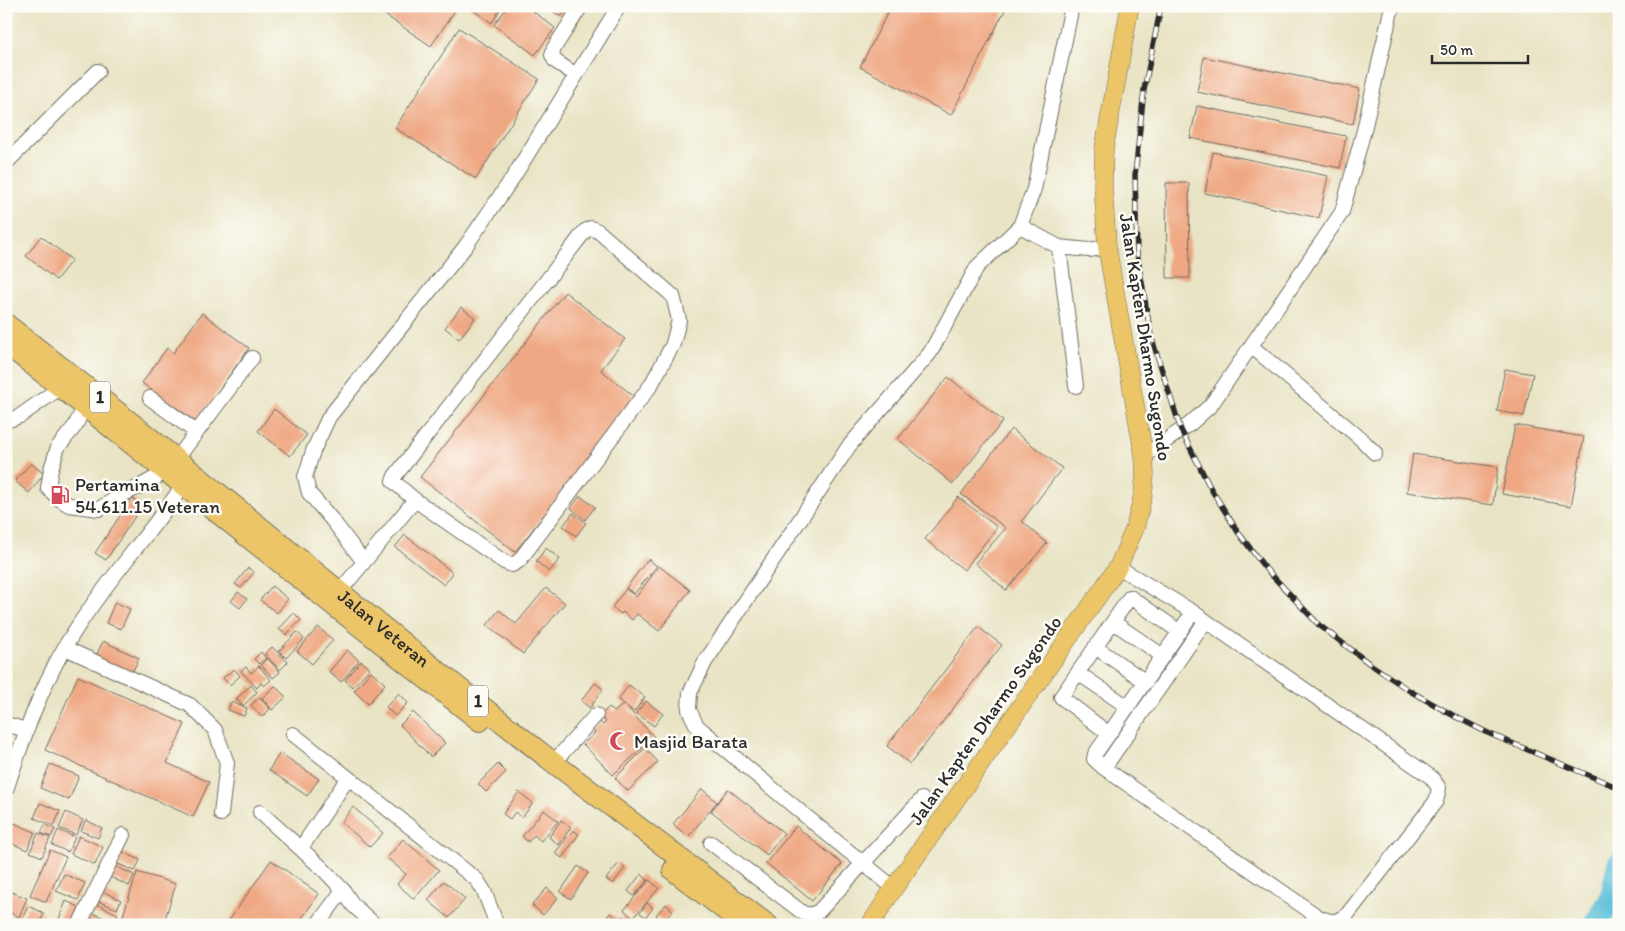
<svg xmlns="http://www.w3.org/2000/svg" width="1625" height="931" font-family="Itim,sans-serif">
<style>
.lines{fill:none;stroke-linecap:round;stroke-linejoin:round}
.river{stroke:#5ac0d8;stroke-width:24}
.building{fill:#efa883}
.minor-casing{stroke:#6e6c61;stroke-width:16}
.major-casing{stroke:#6e6c61;stroke-width:19}
.highway-casing{stroke:#6e6c61;stroke-width:22}
.minor{stroke:#fff;stroke-width:14}
.major{stroke:#ecc569;stroke-width:18}
.highway{stroke:#ecc569;stroke-width:20}
.rail-casing{stroke:#2b2b2b;stroke-width:5.5}
.rail{stroke:#fdfcf7;stroke-width:4;stroke-dasharray:11;stroke-linecap:butt}
.labels{text-anchor:middle;stroke-width:5;stroke-linejoin:round;paint-order:stroke}
.shield{fill:#fdfcf7;stroke:#6a6a68;stroke-width:1}
.shield-label{font-size:18px;font-weight:bold;fill:#2b2b2b}
.street-label{font-size:19px;fill:#2b2b2b;stroke:#fdfcf7}
.poi-label{font-size:19px;fill:#2b2b2b;stroke:#fdfcf7;text-anchor:start}
</style>
<rect width="100%" height="100%" fill="#fdfcf7"/>
<filter id="ink" filterUnits="userSpaceOnUse"><feTurbulence type="fractalNoise" baseFrequency=".02" numOctaves="2"/><feDisplacementMap in="SourceGraphic" scale="10" xChannelSelector="R" yChannelSelector="G"/><feConvolveMatrix kernelMatrix="1 2 1 2 8 2 1 2 1" color-interpolation-filters="sRGB"/></filter>
<filter id="wash" filterUnits="userSpaceOnUse"><feTurbulence type="fractalNoise" baseFrequency=".0096" numOctaves="4" result="noise"/><feDisplacementMap in="SourceGraphic" scale="20" xChannelSelector="R" yChannelSelector="G"/><feGaussianBlur stdDeviation="1.12" result="paint"/><feColorMatrix in="noise" values="0 0 0 0 0 0 0 0 0 0 0 0 0 0 0 0 0 1.4 0 .05"/><feComposite in="paint" operator="in"/></filter>
<g filter="url(#wash)">
<rect width="100%" height="100%" fill="#e9e4c5"/>
<g class="lines">
<!-- river -->
<path class="river" d="M1595 925 1611 900 1619 864"/>
</g>
<g id="blocks">
<!-- building -->
<path class="building" d="M372 6H458L431 46Z
M467 6H502L492 23Z
M508 6H526L555 28 535 55 494 25Z
M545 6H569L561 17Z
M891 6H1007L951 115 860 67Z
M459 28 539 79 476 179 395 128Z
M1204 57 1360 89 1353 124 1197 92Z
M1197 106 1346 136 1340 168 1190 138Z
M1213 152 1328 176 1319 218 1205 193Z
M1166 183H1189L1190 278H1167Z
M41 236 72 260 56 280 26 256Z
M565 292 625 339 601 370 636 398 515 552 420 477Z
M461 307 475 318 459 339 445 328Z
M202 313 249 348 196 422 142 383 167 348 173 353Z
M1505 369 1533 374 1524 416 1497 411Z
M948 377 1003 421 953 484 898 439Z
M274 409 307 435 290 456 258 431Z
M1515 425 1584 437 1571 506 1502 494Z
M1011 429 1062 468 1022 521 1047 543 1006 590 975 563 1006 528 961 494Z
M1413 454 1498 467 1493 505 1407 492Z
M31 463 44 474 29 493 15 481Z
M580 496 595 507 585 520 571 508Z
M958 497 997 527 964 570 925 539Z
M132 498 142 506 106 560 95 553Z
M573 513 586 523 576 536 563 526Z
M405 535 453 573 444 585 395 547Z
M546 548 560 559 549 572 536 561Z
M648 559 657 566 634 594 626 588Z
M659 566 690 590 659 631 637 614 632 620 623 612 621 614 612 607 626 589 636 597Z
M248 568 254 572 241 588 235 584Z
M272 586 288 599 277 613 260 600Z
M546 588 565 603 523 654 487 625 499 610 516 624Z
M238 592 247 599 240 608 231 601Z
M115 602 130 609 121 629 106 623Z
M294 613 301 620 286 635 279 629Z
M318 627 333 640 312 664 297 651Z
M978 627 1002 645 910 764 887 746Z
M297 632 304 639 286 658 279 651Z
M103 641 139 658 131 675 95 658Z
M272 647 288 662 280 670 265 654Z
M347 650 359 660 341 682 329 672Z
M261 652 266 658 259 664 254 659Z
M267 658 280 672 273 678 261 665Z
M361 661 370 668 353 687 345 680Z
M259 666 271 680 264 686 261 683 257 688 241 671 246 667 251 673Z
M234 669 240 676 230 685 223 678Z
M371 671 385 684 368 704 354 691Z
M78 676 185 724 167 763 209 782 193 817 45 750Z
M595 683 603 689 590 708 581 701Z
M251 685 257 692 243 706 236 699Z
M629 685 645 697 634 712 624 704 654 737 613 775 583 744 595 733 592 729 600 722 603 725 606 722 600 716 609 707 614 712 624 704 618 700Z
M275 686 286 697 272 710 262 698Z
M399 693 408 703 395 716 386 707Z
M260 697 270 709 262 717 251 705Z
M646 701 663 714 654 726 636 713Z
M231 702 247 708 244 716 228 710Z
M413 712 445 743 431 757 400 725Z
M645 748 658 762 628 791 615 778Z
M280 753 319 779 307 796 269 770Z
M50 764 79 776 69 800 40 788Z
M498 764 506 772 486 792 478 784Z
M702 789 717 802 688 837 673 824Z
M728 789 784 833 767 855 711 811Z
M519 792 533 803 522 818 515 812 510 819 503 814Z
M40 803 60 811 54 826 34 818Z
M353 807 383 833 370 847 341 822Z
M544 810 558 821 541 841 534 835 528 842 522 836Z
M66 812 83 820 76 835 59 828Z
M86 820 102 828 98 838 81 831Z
M561 820 571 827 559 845 549 837Z
M14 823 35 832 27 850 6 841Z
M45 825 55 829 51 837 41 833Z
M796 826 842 864 812 901 766 863Z
M58 830 75 837 68 852 52 845Z
M573 830 579 834 562 858 555 853Z
M38 833 50 838 42 857 30 852Z
M79 836 103 847 95 865 71 854Z
M403 839 439 870 414 899 397 884 406 874 387 858Z
M50 850 66 857 46 902 30 895Z
M119 850 140 860 135 871 113 862Z
M271 860 319 894 297 925H226Z
M619 863 625 868 613 884 606 879Z
M113 865 134 875 129 886 108 876Z
M578 866 588 873 571 899 560 892Z
M137 872 176 884 163 925H120Z
M64 874 85 883 78 900 56 891Z
M641 874 648 880 634 896 628 891Z
M649 880 659 888 633 918 624 910Z
M444 881 465 899 449 918 428 900Z
M547 888 558 898 543 915 532 905Z
M6 890 27 898 19 917 6 911Z
M100 890 121 900 117 909 95 900Z
M66 901 79 907 72 925H58L57 924Z
M94 903 118 914 114 922 90 912Z
M647 903 653 908 646 917 640 913Z
M666 904 673 911 663 922 656 915Z
M28 906 44 913 39 925H20Z
M610 913 619 919 615 925H601Z
M86 916 105 925H85Z
M623 916 632 923 630 925H616Z
M9 918 18 922 17 925H6Z"/>
</g>
</g>
<g filter="url(#ink)">
<use href="#blocks" fill-opacity="0" stroke="#6e6c61" stroke-width="1"/>
<g class="lines">
<!-- minor casing -->
<g class="minor-casing">
<path id="minor" d="M576 75 555 61 552 55 554 48 581 6
M6 163 98 71
M1020 226 1034 189 1072 6
M591 228 598 231 673 296 679 320 673 344 651 385 519 561 512 565 504 562 415 500 393 481 395 476 585 231Z
M1059 247 1076 386
M1251 346 1361 439 1375 453
M150 398 196 432
M85 406 75 426 58 447 51 469 48 488 58 498 69 505 99 509 122 495 139 487 167 471
M6 421 20 416 61 387
M1144 456 1190 424 1211 405 1342 212 1364 130 1392 6
M176 460 252 358
M364 562 415 500
M1118 567 1193 612 1431 777 1439 788 1436 801 1346 916 1334 922 1320 918 1104 768 1205 622
M340 591 364 562 333 521 309 493 305 477 313 451 329 417 465 247 514 176 619 6
M1113 622 1163 656
M1180 632 1130 597 1061 697 1109 734 1193 612
M1095 647 1146 682
M65 648 190 705 215 730 227 763 221 814
M1078 673 1128 707
M6 724 26 730
M293 734 477 880 484 891 497 925
M554 762 596 715
M1104 768 1094 759 1095 754 1109 734
M6 790C25 733 44 676 78 626 111 575 153 530 187 480
M260 812 322 868 343 890 353 905 375 925
M711 843 803 913 811 915 819 911 922 799
M301 848 348 778
M894 888 837 842 697 726 689 710 690 693 705 662 849 446 930 353 977 267 1020 226 1059 247 1089 250 1107 247
M79 925 123 835
M317 925 343 890"/>
</g>
<!-- major casing -->
<g class="major-casing">
<path id="major" d="M870 925 894 888 1118 567 1135 528 1143 495 1145 475 1144 456 1107 247 1103 184 1104 149 1130 6"/>
</g>
<!-- highway casing -->
<g class="highway-casing">
<g id="highway">
<path id="s1" d="M6 324C191 467 369 619 554 763 625 817 697 871 768 925"/>
<path d="M6 344C165 470 321 597 480 721"/>
<path d="M673 870 744 925"/>
</g>
</g>
<!-- minor -->
<use href="#minor" class="minor"/>
<!-- major -->
<use href="#major" class="major"/>
<!-- highway -->
<use href="#highway" class="highway"/>
<!-- rail casing -->
<g class="rail-casing">
<path id="rail" d="M1161 6 1144 90 1135 175 1137 253 1151 336 1181 430 1211 489 1238 532 1265 568 1319 625 1370 664 1410 691 1456 717 1490 734 1619 788"/>
</g>
<!-- rail -->
<use href="#rail" class="rail"/>
</g>
</g>
<!-- icons -->
<defs>
<g id="fuel-bare" transform="scale(1.5)"><path d="M-5.5-6h7V0h2V4h1.3V-2.5L3-4.5l.8-.8L6-3V5H2.5V1h-1V6h-7ZM-4.2-4.7v3.2H.2V-4.7Z" fill="#d1495b" stroke="#fdfcf7" stroke-width="2.5" paint-order="stroke"/></g>
<g id="mosque-bare" transform="scale(1.5)"><path d="M3.5-4.9A6 6 0 1 0 3.5 4.9A5 5 0 1 1 3.5-4.9Z" fill="#d1495b" stroke="#fdfcf7" stroke-width="2.5" paint-order="stroke"/></g>
</defs>
<g fill-rule="evenodd">
<use href="#fuel-bare" x="60" y="495"/>
<use href="#mosque-bare" x="619" y="741"/>
</g>
<g class="labels">
<!-- shield labels -->
<g class="shield">
<rect x="90" y="381.5" width="20" height="31" rx="4"/>
<rect x="468" y="685.5" width="20" height="31" rx="4"/>
</g>
<g class="shield-label">
<text x="100" y="403">1</text>
<text x="478" y="707">1</text>
</g>
<!-- street labels -->
<g class="street-label">
<text transform="translate(1146 337) rotate(81)" y="7">Jalan Kapten Dharmo Sugondo</text>
<text dy="7" stroke="none"><textPath href="#s1" startOffset="485">Jalan Veteran</textPath></text>
<text transform="translate(985 720) rotate(-55)" y="7">Jalan Kapten Dharmo Sugondo</text>
</g>
<!-- poi labels -->
<g class="poi-label">
<text x="75" y="491">Pertamina<tspan x="75" dy="22">54.611.15 Veteran</tspan></text>
<text x="634" y="748">Masjid Barata</text>
</g>
</g>
<!-- margin -->
<rect width="1625" height="931" fill="none" stroke="#fdfcf7" stroke-width="25"/>
<!-- scale -->
<path d="M1432 55v8h96v-8" fill="none" stroke="#2b2b2b" stroke-width="2.5"/>
<text x="1440" y="55" font-size="15" fill="#2b2b2b" stroke="#fdfcf7" stroke-width="4" paint-order="stroke">50 m</text>
</svg>
